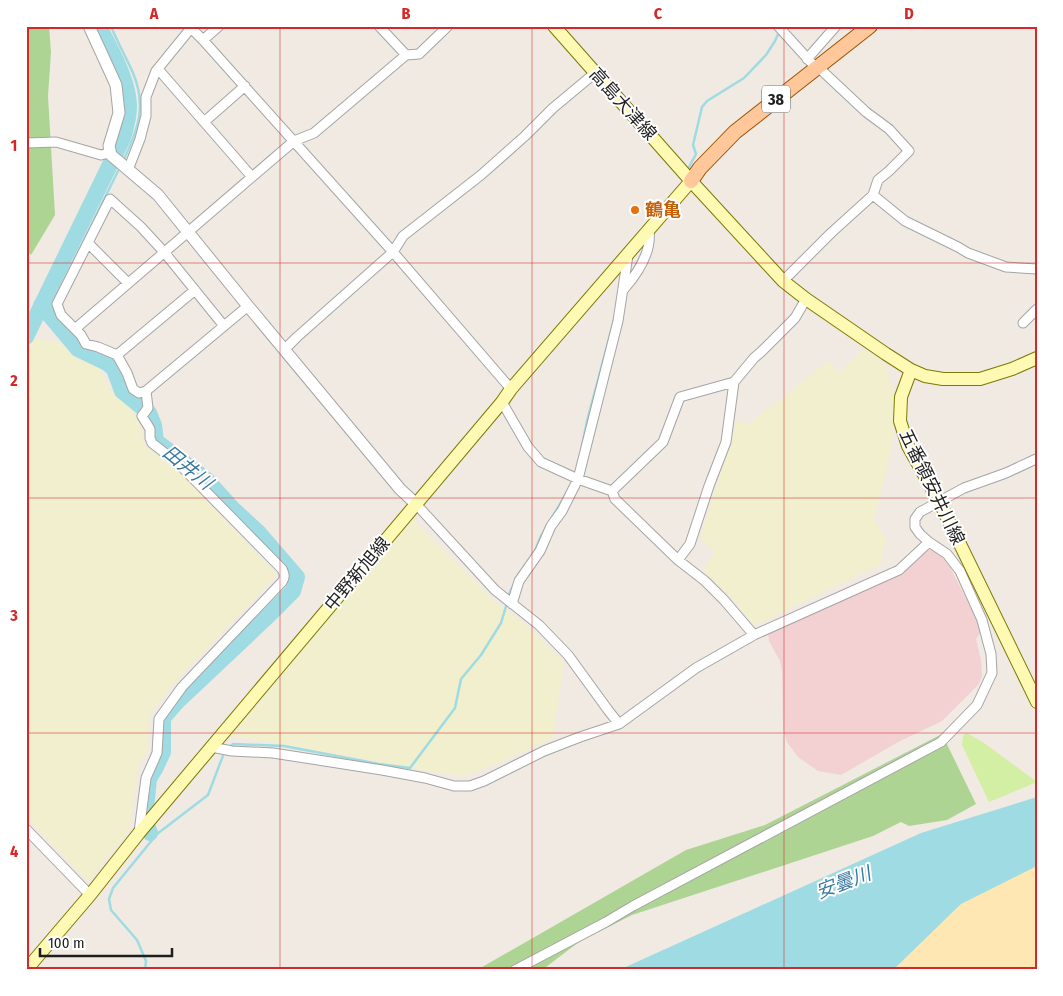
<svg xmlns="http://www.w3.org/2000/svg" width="1063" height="996" font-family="'Fira Sans Condensed','Noto Sans JP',sans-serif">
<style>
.commercial{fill:#f3d1d3}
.farmland{fill:#f1efcd}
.grass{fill:#d2efa4}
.forest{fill:#aed494}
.sand{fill:#ffe7b3}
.water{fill:#9fdbe2}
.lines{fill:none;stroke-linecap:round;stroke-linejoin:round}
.stream{stroke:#9fdbe2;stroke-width:2.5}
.river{stroke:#9fdbe2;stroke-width:16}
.minor-casing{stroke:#a5a5a5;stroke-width:11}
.tertiary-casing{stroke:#a5a5a5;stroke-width:13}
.secondary-casing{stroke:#7b7a00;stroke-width:14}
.primary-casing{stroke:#995400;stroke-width:16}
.minor{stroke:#fff;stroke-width:9}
.tertiary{stroke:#fff;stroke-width:11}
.secondary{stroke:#fffab3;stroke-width:12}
.primary{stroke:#ffc79a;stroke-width:14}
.grid{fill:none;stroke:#d62828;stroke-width:1;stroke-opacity:0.55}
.food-dot{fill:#e8710a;stroke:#fff;stroke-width:2}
.labels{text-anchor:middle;stroke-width:4;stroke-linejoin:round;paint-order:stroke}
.shield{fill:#fff;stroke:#626262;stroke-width:1}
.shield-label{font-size:16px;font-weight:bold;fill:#1e1e1e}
.street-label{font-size:18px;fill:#1e1e1e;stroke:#fff}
.food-label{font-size:18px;font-weight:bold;fill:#c56008;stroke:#fff;text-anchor:start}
.water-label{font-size:19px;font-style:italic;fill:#3a789f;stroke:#fff}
.neatline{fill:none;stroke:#d62828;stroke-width:2}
.grid-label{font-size:16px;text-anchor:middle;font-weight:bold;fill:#d62828}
</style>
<rect width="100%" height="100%" fill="#f0eae3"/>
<!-- commercial -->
<path class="commercial" d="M933 549 944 559 950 567 975 616 981 632 976 639 981 660 982 676 979 684 942 721 936 724 900 741 841 775 818 771 798 757 787 742 783 729 782 671 780 661 769 641 768 632 904 571 926 551Z"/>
<!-- farmland -->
<path class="farmland" d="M34 339 61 342 75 358 99 368 110 390 130 407 141 426 144 445 174 466 277 575 173 684 149 715 148 751 138 765 129 831 88 881 26 817V355Z
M863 349 884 362 894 393V436L874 520 886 538 881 564 754 626 731 597 703 571 714 552 700 538 737 420 747 425 828 361 840 372Z
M412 518 494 601 519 619 564 662 553 738 496 764 465 776 433 772 227 735Z"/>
<!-- grass -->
<path class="grass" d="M967 733 984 743 1037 782 989 802 962 745 963 735Z"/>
<!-- forest -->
<path class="forest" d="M26 26H49L51 52 48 96 55 215 31 255 26 250Z
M942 734 976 804 947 820 909 826 901 822 873 836 632 915 579 942 542 970H477L686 850 765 825Z"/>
<!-- sand -->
<path class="sand" d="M1037 866V970H893L961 904Z"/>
<!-- water -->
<path class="water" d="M1037 797V866L961 904 893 970H619L921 833Z"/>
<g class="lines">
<!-- stream -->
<path class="stream" d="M111 26C117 42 126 57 133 73 147 106 138 129 124 159
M689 167 696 154 693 145 702 107 707 101 744 78 766 55 775 41 779 32
M635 267 643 251
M48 313 118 171
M581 451 587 421 615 316
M551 519 566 494
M534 553 541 536 547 526
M508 598 511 590 514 585
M230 747 233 744 284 746 379 764 410 768 455 708 461 679 481 655 501 623 507 603
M145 970 146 961 137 940 111 910 109 899 113 888 157 834 208 795 224 753"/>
<!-- river -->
<path class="river" d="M41 305 78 349 107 363 114 369 122 391 149 413 154 425 156 441 207 480 233 509 259 533 297 577 293 591 266 618 177 702 163 718V752L155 769 149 779 145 819 150 833
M26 337 123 138C126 128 129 118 129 107 129 80 111 51 99 26"/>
<!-- minor casing -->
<g class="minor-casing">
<path id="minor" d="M189 26 203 40 393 252 511 389
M379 26 406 55
M778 26 816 68
M203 40 219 26
M807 59 836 26
M158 69 252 177
M204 122 245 86
M26 143 56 142 101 155 109 153
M128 170 140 139 146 116V97L156 71 191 28
M873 195 905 221 958 247 968 253 1006 267 1037 269
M88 243 128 283
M783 281 831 233 873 195 878 180 889 171 909 151 889 129 866 112 818 67
M624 289C638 273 652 252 649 230
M1023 323 1037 309
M224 326 164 252 141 227 110 199 57 304 61 315 81 335 86 344 98 347 117 355 127 373 133 389 139 393 146 391 248 306
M75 329 294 141 314 133 406 55 419 54 448 26
M285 349 297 337 393 252 403 236 481 175 525 136 553 108 595 73
M117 355 195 290
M502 402 528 447 541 462 578 479 612 491 615 499 678 560 705 581 724 600 754 635
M612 491 663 442 680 397 734 382
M416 504 495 590 539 625 568 655 608 710 619 724
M678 560 690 544 709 486 726 442 734 382 754 358 761 352 795 318 806 299
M512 604 519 581 540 551 551 526 562 511 578 479 618 321 628 255
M211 747 232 751 273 753 382 770 425 778 454 786H470L484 781 544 751 580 737 619 724 696 668 754 635 899 570 929 542
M26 829 90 895
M139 832 146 778 157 753 159 719 182 687 282 582C285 577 285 575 282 569L179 464 152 443 150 438V429L142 416 148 408 146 391
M515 970 606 922 633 906 941 742 977 705 992 673 991 654 982 620 960 571 947 554 929 542 920 534 915 527V519L920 512 964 488 1006 473 1036 459"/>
</g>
<!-- tertiary casing -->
<g class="tertiary-casing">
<path id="tertiary" d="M89 26 106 63 116 85 119 113 109 146 111 155 158 195 248 306 400 489 416 504"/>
</g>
<!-- secondary casing -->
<g class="secondary-casing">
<path id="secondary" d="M554 26 691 181 783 281 806 299 886 354 911 370 925 376 943 379H980L1012 369 1037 358
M911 370 901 397 900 421 908 446 939 501 1037 702
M26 970 90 895 139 833 502 402 511 389 691 181"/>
</g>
<!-- primary casing -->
<g class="primary-casing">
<path id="primary" d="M691 181 700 168 735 132 870 26"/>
</g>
<!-- minor -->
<use href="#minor" class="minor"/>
<!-- tertiary -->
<use href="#tertiary" class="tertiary"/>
<!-- secondary -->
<use href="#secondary" class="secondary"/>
<!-- primary -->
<use href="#primary" class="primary"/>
</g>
<!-- grid -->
<path class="grid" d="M280 26V970M532 26V970M784 26V970M26 263H1037M26 498H1037M26 733H1037"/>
<!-- markers -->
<circle class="food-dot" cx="635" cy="210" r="5"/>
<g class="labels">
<!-- shield labels -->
<rect class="shield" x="762" y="85.5" width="28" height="27" rx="4"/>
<g class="shield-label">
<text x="776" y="105">38</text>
</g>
<!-- street labels -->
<g class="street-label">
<text transform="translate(623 104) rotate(48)" y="6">高島大津線</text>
<text transform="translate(932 487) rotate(64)" y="6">五番領安井川線</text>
<text transform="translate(357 574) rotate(-50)" y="6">中野新旭線</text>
</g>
<!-- food labels -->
<g class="food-label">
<text x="645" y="216">鶴亀</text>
</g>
<!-- water labels -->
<g class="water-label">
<text transform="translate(188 467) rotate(39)" y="7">田井川</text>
<text transform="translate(843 882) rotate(-21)" y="7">安曇川</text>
</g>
</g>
<!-- border -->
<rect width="1063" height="996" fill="none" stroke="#ffffff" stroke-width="55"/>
<!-- scale -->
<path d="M40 948v8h132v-8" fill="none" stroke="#1e1e1e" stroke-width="2.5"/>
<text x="48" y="948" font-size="15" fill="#1e1e1e" stroke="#ffffff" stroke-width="4" paint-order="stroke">100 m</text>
<rect x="28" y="28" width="1008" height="940" class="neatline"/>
<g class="grid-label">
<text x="154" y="19">A</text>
<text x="406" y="19">B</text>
<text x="658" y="19">C</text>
<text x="909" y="19">D</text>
<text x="14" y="151">1</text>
<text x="14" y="386">2</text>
<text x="14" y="621">3</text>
<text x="14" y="857">4</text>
</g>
</svg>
